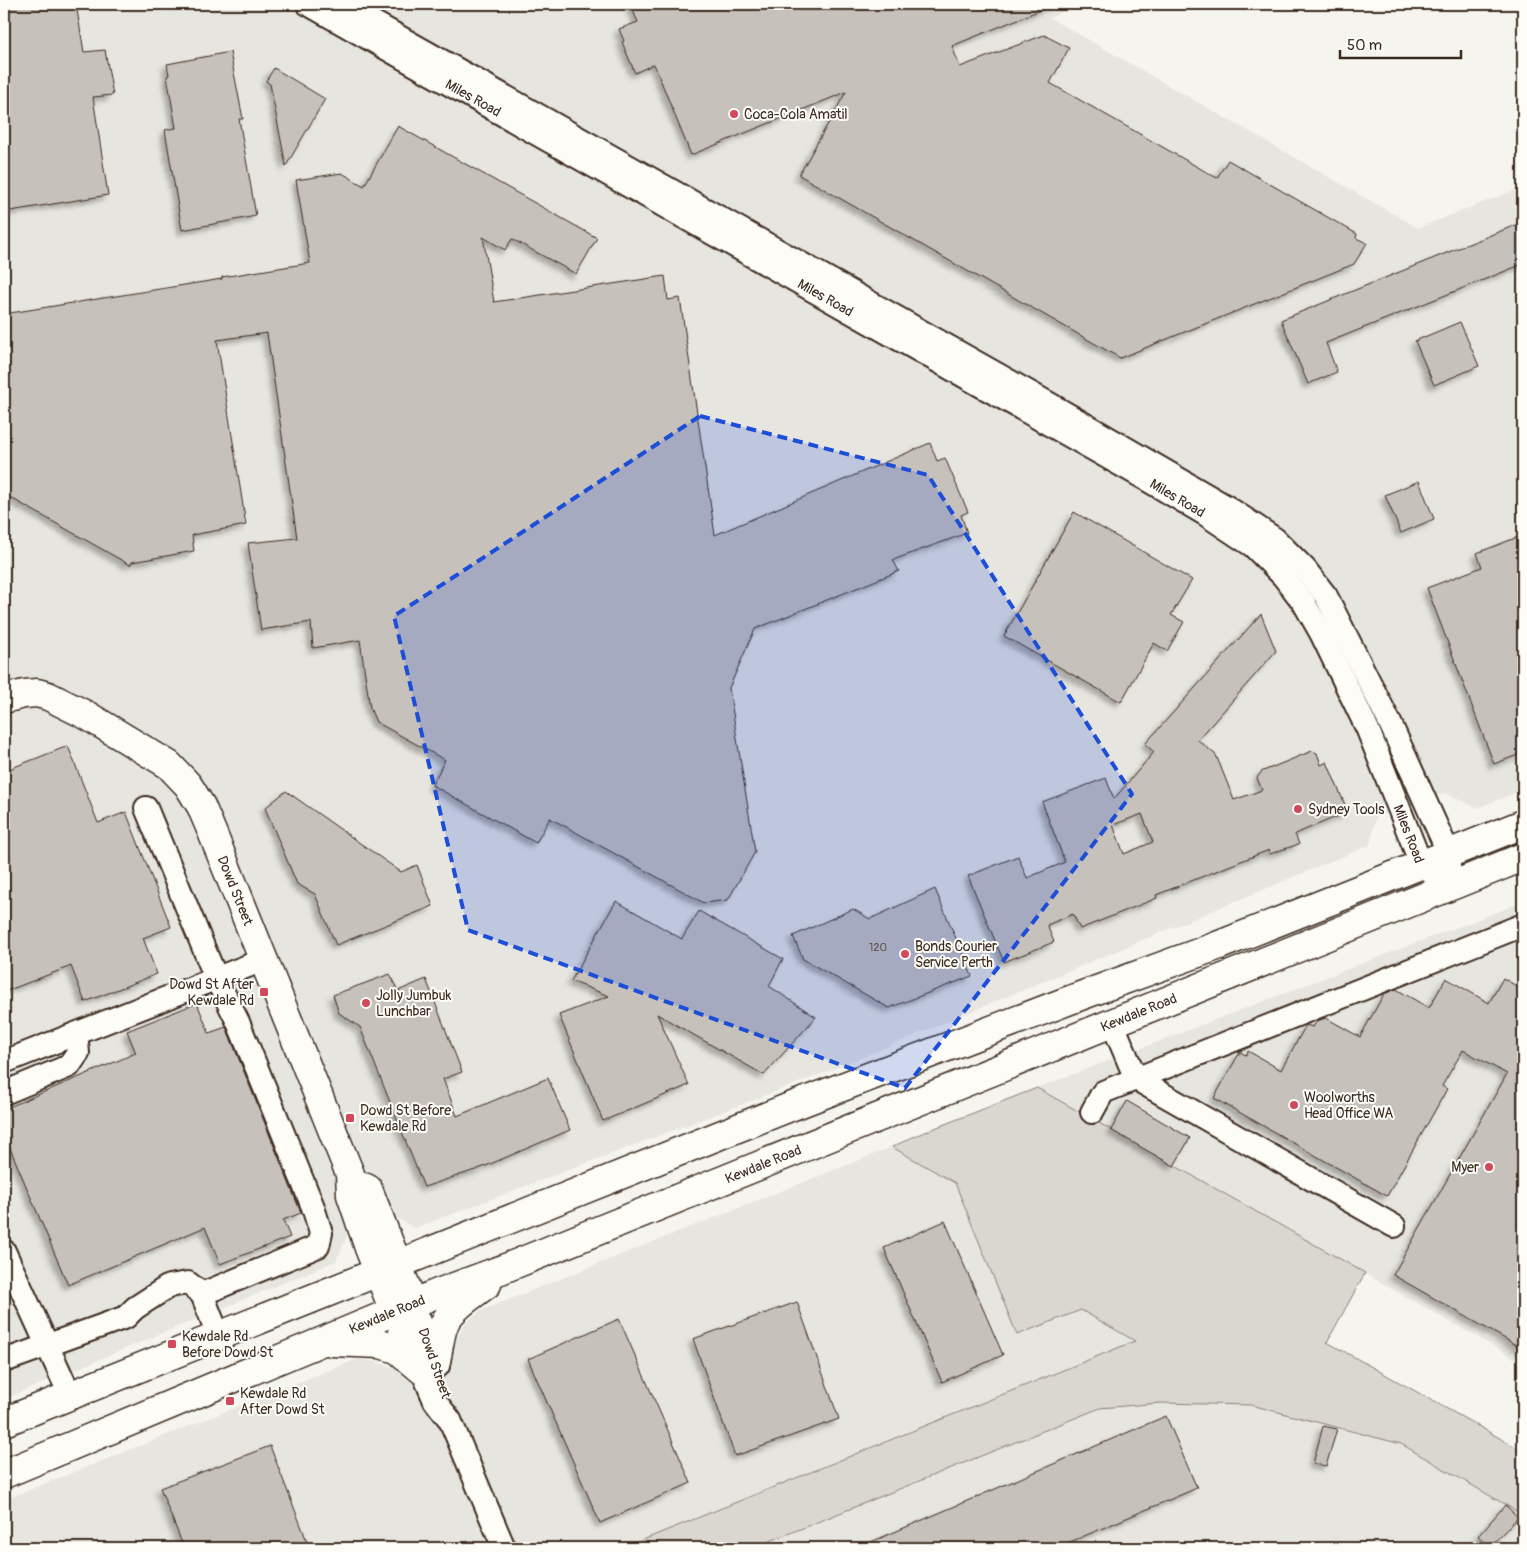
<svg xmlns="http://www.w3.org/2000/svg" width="1527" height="1552" font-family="Pangolin,sans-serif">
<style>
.built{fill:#e7e5df}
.green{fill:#dad6d0;stroke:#8a8077}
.building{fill:#c7c1bb;stroke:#3b2a1e;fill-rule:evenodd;filter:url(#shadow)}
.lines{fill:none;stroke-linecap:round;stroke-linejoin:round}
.minor-casing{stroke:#3b2a1e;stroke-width:26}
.major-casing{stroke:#3b2a1e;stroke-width:31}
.minor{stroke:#fdfcf7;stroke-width:22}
.major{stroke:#fdfcf7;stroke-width:28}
.marked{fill:#1d4ed8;fill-opacity:0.2;stroke:#1d4ed8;stroke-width:4;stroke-dasharray:10 6;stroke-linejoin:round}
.poi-dot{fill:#d1495b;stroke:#fdfcf7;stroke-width:2}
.labels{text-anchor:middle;stroke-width:4;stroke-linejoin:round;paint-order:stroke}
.number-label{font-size:11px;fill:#5e5045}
.street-label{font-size:14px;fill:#3b2a1e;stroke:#fdfcf7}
.poi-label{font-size:14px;fill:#3b2a1e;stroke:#fdfcf7;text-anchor:start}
</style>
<defs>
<filter id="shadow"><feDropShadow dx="-4.5" dy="4.5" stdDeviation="2.5" flood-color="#0004"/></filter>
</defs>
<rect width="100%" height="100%" fill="#f5f4ee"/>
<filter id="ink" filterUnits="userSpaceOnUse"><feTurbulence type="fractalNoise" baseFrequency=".02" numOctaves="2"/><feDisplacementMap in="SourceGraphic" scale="10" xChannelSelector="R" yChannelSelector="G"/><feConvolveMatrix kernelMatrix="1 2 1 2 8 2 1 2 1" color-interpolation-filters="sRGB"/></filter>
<g filter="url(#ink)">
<!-- built -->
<path class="built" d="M4 4H1080L1050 18 1418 228 1523 187V790L1477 808 1445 793 1376 817 1370 845 817 1076 415 1228 393 1216 349 1232 336 1261 4 1399Z
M1523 902V1363L1037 1088Z
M892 1147 955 1183 1017 1335 1081 1310 1135 1341 623 1548H4V1500L355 1360H368L403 1369 452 1348 464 1325 480 1311Z
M1161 1403 1251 1405 1401 1444 1523 1515V1548H753L1100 1408Z"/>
<!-- green -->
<path class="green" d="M1037 1088 1365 1273 1327 1342 1523 1451V1515L1401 1444 1251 1405 1161 1403 1100 1408 753 1548H623L1135 1341 1081 1310 1017 1335 955 1183 892 1147 917 1135Z"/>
<!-- building -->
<path class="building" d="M4 4H76L84 52 105 50 113 95 93 97 108 195 4 212Z
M630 4H1055L952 46 960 67 1044 35 1069 48 1050 83 1217 178 1228 160 1357 234 1356 238 1367 243 1354 264 1120 358 799 175 846 92 691 155 654 64 635 73 622 42 624 41 619 29 638 22Z
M230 52 243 119H239L256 216 182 230 165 130 176 128 167 76 169 75 167 64Z
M274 68 325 99 286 166 270 84 266 81Z
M398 126 597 238 576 274 512 239 505 250 483 237 494 302 665 276 668 300 680 298 715 535 930 443 937 461 945 458 968 512 961 515 967 533 893 560 899 571 755 629 729 688 755 852 728 900 704 903 550 818 536 843 432 785 445 760 376 722 370 708 360 640 313 648 311 622 261 630 248 543 297 538 267 333 217 340 246 525 192 535 194 551 132 562 130 565 4 494V314L222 279V277L310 263 296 180 342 173 364 186Z
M1523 222V264L1326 343 1337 372 1308 384 1281 320Z
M1460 322 1479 366 1434 385 1415 341Z
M1419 481 1434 519 1401 533 1385 495Z
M1074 512 1192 580 1171 615 1184 622 1167 651 1154 643 1121 702 1004 636Z
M1523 535V753L1494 764 1427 588 1482 567 1477 553Z
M1261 614 1276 651 1198 740 1216 755 1234 800 1262 790 1257 778 1261 772 1312 751 1317 753 1321 765 1327 762 1348 812 1295 834 1299 844 1270 854 1269 850 1156 895 1157 898 1080 929 1073 914 1047 925 1054 942 1004 962 968 876 1018 856 1027 878 1065 862 1042 802 1106 778 1114 799 1154 752 1145 744ZM1142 814 1153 842 1124 854 1113 825Z
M68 746 98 823 126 812 171 927 143 938 157 974 85 1002 71 966 4 992V771Z
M286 791 401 872 417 865 433 906 336 945 315 894 297 884 265 808Z
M935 889 972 976 889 1008 803 959 793 936 853 909 870 919Z
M616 901 682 939 699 911 783 959 769 986 816 1017 764 1075 657 1014 689 1085 603 1121 559 1015 609 996 571 981Z
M390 974 398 991 426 979 462 1072 443 1079 457 1116 548 1078 570 1130 481 1168 424 1187 360 1027 339 1013 333 995Z
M1446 978 1489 1003 1503 978 1523 990V1349L1393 1275 1507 1074 1463 1050 1442 1086 1447 1089 1387 1196 1214 1098 1240 1052 1246 1055 1248 1051 1281 1070 1306 1025 1313 1027 1317 1021 1326 1018 1360 1037 1384 994 1396 989 1429 1008Z
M197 1003 209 1033 226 1027 301 1213 283 1220 290 1237 220 1264 205 1227 68 1285 4 1134V1109L136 1053 127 1031Z
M1127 1101 1190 1138 1174 1166 1111 1130Z
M945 1221 1003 1355 942 1382 884 1248Z
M797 1302 839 1419 735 1456 693 1339Z
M619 1319 691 1483 600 1523 528 1359Z
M1166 1416 1197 1488 1056 1548H857Z
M1323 1426 1337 1429 1326 1466 1313 1464Z
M270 1446 307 1541 289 1548H184L160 1488Z
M1505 1505 1518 1517 1490 1547 1478 1536Z"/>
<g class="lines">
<!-- minor casing -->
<g class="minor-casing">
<g id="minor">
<path id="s1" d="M308 4 1144 478 1205 514 1253 546 1283 576 1304 603 1321 633 1368 730 1421 864 1449 887"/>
<path d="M341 4 1048 403 1227 507 1275 539 1305 569 1326 596 1390 723 1449 854V869"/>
<path d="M146 808 216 978 238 1022 313 1207 321 1233 318 1246 202 1294 218 1335"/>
<path d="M1112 1022 1136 1079 1394 1226"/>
<path d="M4 1062 263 960"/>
<path d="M4 1093 69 1066 78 1053 77 1043 73 1035"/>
<path d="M1092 1112 1103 1092 1523 925"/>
<path d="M4 1251 70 1395"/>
<path d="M413 1304 438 1366"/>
<path d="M394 1311 400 1329 422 1370 435 1401 450 1420 504 1548"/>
<path d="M4 1361 126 1317 135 1308 169 1286 188 1283 202 1294"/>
</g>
</g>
<!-- major casing -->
<g class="major-casing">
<g id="major">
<path id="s2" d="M4 699 24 694 37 693 48 696 88 716 169 765 188 785 201 806 212 832 350 1174 351 1195 369 1248 394 1311"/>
<path d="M364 1187 368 1189 413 1304"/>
<path d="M332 1342 380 1344 397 1349 422 1370"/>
<path d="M436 1362C439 1348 440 1328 448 1317 458 1303 474 1294 487 1284"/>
<path d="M4 1422 790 1107 1083 995 1217 946 1523 824"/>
<path id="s3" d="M4 1474 438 1293 503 1269 1523 857"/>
</g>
</g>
<!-- minor -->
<use href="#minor" class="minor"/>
<!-- major -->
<use href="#major" class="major"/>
</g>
</g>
<!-- marked area -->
<path class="marked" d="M700 416 928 475 1132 794 905 1088 468 930 394 616Z"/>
<!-- markers -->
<g class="poi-dot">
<circle cx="734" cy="114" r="5"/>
<circle cx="1298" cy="809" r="5"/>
<circle cx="905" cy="954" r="5"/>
<rect x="259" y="987" width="10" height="10" rx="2.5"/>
<circle cx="366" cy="1003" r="5"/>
<circle cx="1294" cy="1105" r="5"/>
<rect x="345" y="1113" width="10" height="10" rx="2.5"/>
<circle cx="1489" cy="1167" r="5"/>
<rect x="167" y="1339" width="10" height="10" rx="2.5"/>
<rect x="225" y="1396" width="10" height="10" rx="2.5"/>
</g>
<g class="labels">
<!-- number labels -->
<g class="number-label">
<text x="878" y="951">120</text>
</g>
<!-- street labels -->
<g class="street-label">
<text dy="5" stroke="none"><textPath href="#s1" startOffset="190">Miles Road</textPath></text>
<text dy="5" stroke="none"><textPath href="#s1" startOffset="595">Miles Road</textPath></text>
<text dy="5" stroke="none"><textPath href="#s1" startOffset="1000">Miles Road</textPath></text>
<text dy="5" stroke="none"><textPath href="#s1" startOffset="1420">Miles Road</textPath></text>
<text dy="5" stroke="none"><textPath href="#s2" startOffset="328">Dowd Street</textPath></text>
<text dy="5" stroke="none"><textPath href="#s3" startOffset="1225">Kewdale Road</textPath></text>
<text dy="5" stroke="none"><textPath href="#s3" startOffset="820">Kewdale Road</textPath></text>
<text dy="5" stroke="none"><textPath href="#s3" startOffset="415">Kewdale Road</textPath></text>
<text transform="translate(435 1363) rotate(71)" y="5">Dowd Street</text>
</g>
<!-- poi labels -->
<g class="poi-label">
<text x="744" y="119">Coca-Cola Amatil</text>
<text x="1308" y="814">Sydney Tools</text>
<text x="915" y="951">Bonds Courier<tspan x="915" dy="16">Service Perth</tspan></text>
<text x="254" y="989" text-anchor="end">Dowd St After<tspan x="254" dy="16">Kewdale Rd</tspan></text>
<text x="376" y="1000">Jolly Jumbuk<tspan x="376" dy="16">Lunchbar</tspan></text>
<text x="1304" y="1102">Woolworths<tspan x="1304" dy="16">Head Office WA</tspan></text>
<text x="360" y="1115">Dowd St Before<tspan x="360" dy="16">Kewdale Rd</tspan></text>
<text x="1479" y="1172" text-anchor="end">Myer</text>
<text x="182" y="1341">Kewdale Rd<tspan x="182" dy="16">Before Dowd St</tspan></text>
<text x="240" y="1398">Kewdale Rd<tspan x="240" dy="16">After Dowd St</tspan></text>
</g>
</g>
<!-- margin -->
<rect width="1527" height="1552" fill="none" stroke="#fdfcf7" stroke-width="20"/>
<rect x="10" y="10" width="1507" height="1532" fill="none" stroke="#3b2a1e" stroke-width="2" filter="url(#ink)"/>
<!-- scale -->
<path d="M1340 50v8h121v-8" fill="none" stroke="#3b2a1e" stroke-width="2.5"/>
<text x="1347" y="50" font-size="15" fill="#3b2a1e" stroke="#fdfcf7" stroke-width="4" paint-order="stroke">50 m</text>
</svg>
